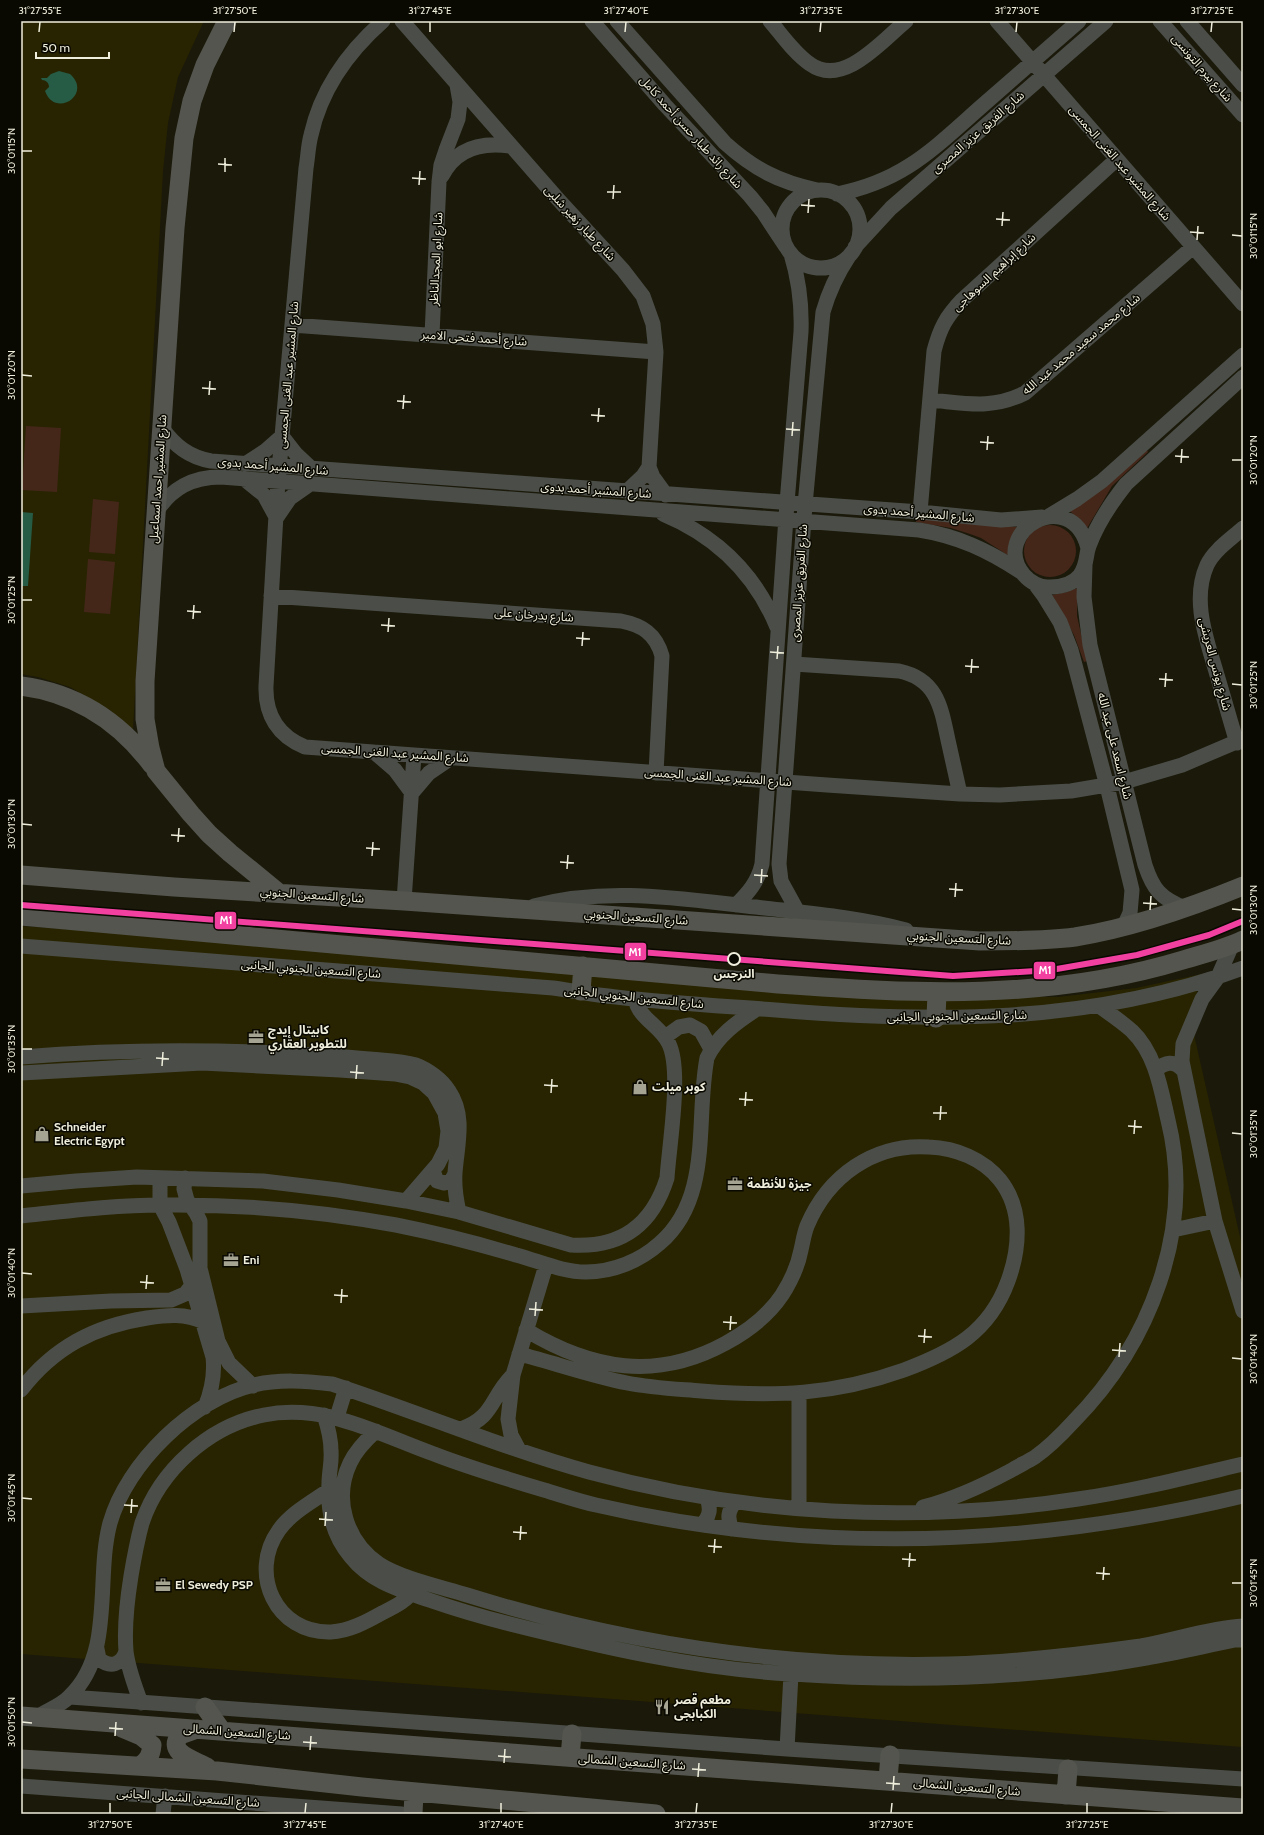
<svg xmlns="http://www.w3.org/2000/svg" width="1264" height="1835" font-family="Cabin,'Noto Sans Arabic',sans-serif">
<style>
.built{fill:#282401}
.green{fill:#45271a}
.water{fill:#265b45}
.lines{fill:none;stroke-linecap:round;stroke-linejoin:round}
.minor{stroke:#4b4e48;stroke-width:15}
.major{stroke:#54554e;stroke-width:19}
.metro-1-casing{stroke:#0a0901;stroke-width:9}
.metro-1{stroke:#f240a1;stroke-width:6}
.ticks{fill:none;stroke:#efeedc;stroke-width:1.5}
.stop-dot{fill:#0a0901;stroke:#efeedc;stroke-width:2}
.labels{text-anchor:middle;stroke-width:3;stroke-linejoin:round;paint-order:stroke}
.street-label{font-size:12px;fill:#efeedc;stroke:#0a0901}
.stop-label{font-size:12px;font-weight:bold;fill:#efeedc;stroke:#0a0901}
.poi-label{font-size:12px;font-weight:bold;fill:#efeedc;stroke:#0a0901;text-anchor:start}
.line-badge{stroke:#0a0901;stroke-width:1.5}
.badge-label{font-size:11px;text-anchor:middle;font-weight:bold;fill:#fff}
.neatline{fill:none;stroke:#efeedc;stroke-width:1.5}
.ticks-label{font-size:10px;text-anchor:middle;fill:#efeedc}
</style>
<rect width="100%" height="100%" fill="#1b190a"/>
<!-- built -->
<path class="built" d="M21 21H204L178 77 168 123 163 171 133 730 111 711 70 687 38 677 21 674Z
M21 926 975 996 1058 997 1136 988 1206 973 1198 989 1194 1004 1193 1021 1195 1039 1243 1250V1747L21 1654Z"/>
<!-- green -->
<path class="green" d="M26 426 61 428 57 492 22 490Z
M1146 448 1148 452 1112 486 1086 530 1082 523 1069 510Z
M93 499 119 502 115 554 89 552Z
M916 517 1018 527 1009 556 981 538 970 534 951 528 916 522Z
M1024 551a26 26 0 1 1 52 0a26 26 0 1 1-52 0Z
M88 559 115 562 110 614 84 612Z
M1077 588V616L1087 661 1084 662 1074 635 1052 595 1067 592Z"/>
<!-- water -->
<path class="water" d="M59 71 70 74C93 94 55 119 45 91L49 87C49 83 46 80 42 80L41 78H47L51 74Z
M21 512 33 513 28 586H21Z"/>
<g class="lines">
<!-- minor -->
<path class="minor" d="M383 21C349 51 321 90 311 135 308 146 308 157 306 168L278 481 266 686C265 715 278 736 305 747L827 785 960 794 1000 795 1071 791 1124 782 1182 765 1243 739
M402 21 556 197 623 270 643 296 653 324 656 352 649 467 653 477 666 495
M592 21 665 105 750 196 763 212 786 247
M617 21 725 143C754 169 779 182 817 190
M770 21C782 35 794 53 810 64 843 88 882 41 906 21
M997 21 1243 304
M1160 21 1243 115
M1187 21 1243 85
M442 176C456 148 482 142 510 146
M782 229a39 39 0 1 1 78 0a39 39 0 1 1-78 0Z
M837 194C904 181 934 148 983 105 1015 77 1047 49 1079 21
M855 247 891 208 1106 21
M292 325 656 352
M432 335 439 182 441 165 446 150 458 119 460 102 457 85
M930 400C965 403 992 410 1025 393L1193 247
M162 428C175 446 189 457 211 461L920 512 1001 520 1042 517
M245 464 265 451 282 436 296 454 312 469
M244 479 264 495 276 517
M626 492 643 476 649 467
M156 512C172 488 192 477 221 477L919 530C958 536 989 551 1021 572
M920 512 934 351C940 328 946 317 962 300L1117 159
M663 514C716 536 755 574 777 627
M1049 516 1077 499 1102 481 1243 355
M277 517 290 498 310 484
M1088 548C1071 483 988 532 1024 575 1030 582 1040 588 1050 587 1061 587 1073 584 1080 575 1088 563 1085 557 1089 546 1097 524 1111 503 1126 484L1243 377
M1085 565 1084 597 1090 645 1145 865C1153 889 1160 898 1185 908
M1035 584 1044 596 1060 622 1071 650 1107 786 1132 890 1130 913 1124 926
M271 596 621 621C642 625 656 634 662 656L656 773
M794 664 899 671C937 679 941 707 948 740 952 758 956 776 960 794
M1237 743C1230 720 1224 698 1217 675 1207 640 1191 601 1207 565 1214 550 1231 539 1243 528
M374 752 395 770 412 793 429 773 451 758
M404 901 414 755
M736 905C748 893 758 882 762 864L787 503 801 332C802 305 799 280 791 254
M534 906C607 886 682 899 756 907 807 913 857 917 906 930
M798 912 781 881 779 864 805 505 823 312C829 291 837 274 849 256
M1232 945 1218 977 1202 999 1183 1044 1182 1061 1215 1221 1243 1311
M21 946 553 988C574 991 595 995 616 997 669 1003 723 1006 776 1010 935 1023 1091 1024 1243 968
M665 1037 679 1027 690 1025 701 1031 711 1049
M21 1057C120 1049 218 1049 317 1055 338 1056 359 1058 381 1060 393 1061 405 1062 416 1065 429 1070 442 1080 449 1091 466 1116 457 1145 455 1173 454 1187 456 1199 459 1212
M1156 1070C1165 1062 1174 1060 1183 1070
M21 1073 202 1063 340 1070 395 1074 410 1077 423 1083 434 1093 445 1113 448 1131 446 1148 438 1164 406 1201
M433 1171 437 1181 444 1183 451 1181 455 1174
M160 1178V1205L169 1222 187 1269 213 1357C215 1375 212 1390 205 1407
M185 1178 184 1189 187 1200 196 1213 200 1221V1268L218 1341 229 1363 253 1386
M21 1186 76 1181 137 1177 263 1181 338 1190 406 1201 459 1212 571 1245C620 1248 652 1226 667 1178 669 1146 682 1071 669 1044 661 1026 639 1019 635 999
M21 1216C68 1211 115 1205 162 1205 239 1204 319 1211 396 1225 436 1233 476 1243 516 1255 539 1261 562 1272 586 1272 613 1272 640 1261 660 1243 713 1197 695 1120 707 1058 717 1036 737 1022 757 1009
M1173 1230 1215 1221
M21 1306 111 1301 171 1300 185 1294 192 1285
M519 1354C555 1363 591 1376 627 1383 652 1388 677 1389 701 1391 774 1397 834 1395 904 1370 952 1352 989 1333 1008 1281 1020 1248 1023 1209 1000 1180 983 1159 956 1148 929 1147 874 1143 828 1176 807 1226 804 1234 803 1241 801 1250 798 1266 791 1281 782 1295 768 1316 748 1331 726 1343 657 1381 592 1370 526 1330
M21 1390C54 1347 95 1326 147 1318 167 1315 185 1313 204 1322
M324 1415C328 1427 331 1439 331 1451 332 1462 329 1472 329 1483 327 1510 333 1536 351 1557 371 1582 400 1590 429 1600 455 1609 482 1617 510 1624 602 1647 696 1669 792 1674 908 1682 1032 1679 1146 1658 1176 1653 1205 1646 1235 1640H1243
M337 1417 346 1388
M461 1429C494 1417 490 1399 511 1377
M376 1431C366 1440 356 1450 350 1463 333 1499 346 1541 379 1564 400 1578 441 1587 467 1595 622 1643 786 1668 949 1664 1013 1662 1077 1655 1141 1646 1175 1640 1209 1628 1243 1626
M519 1450 511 1435 508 1419 513 1375 546 1265
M329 1490C312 1502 291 1513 279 1530 248 1573 276 1634 331 1632 349 1631 366 1622 382 1613 394 1607 409 1600 415 1588
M923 1507C954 1499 982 1486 1010 1471 1018 1466 1027 1462 1035 1457 1049 1447 1062 1434 1073 1422 1150 1344 1195 1229 1168 1120 1161 1090 1156 1054 1132 1031 1122 1022 1110 1014 1099 1006
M799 1509V1394
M702 1525C710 1516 711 1509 707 1498
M732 1529C727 1518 728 1511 735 1502
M97 1649 99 1659C110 1668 122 1665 126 1651
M70 1697 787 1749 1243 1779
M141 1703C135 1686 128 1669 126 1651 124 1626 127 1601 131 1576 134 1558 137 1541 142 1523 160 1470 209 1426 264 1415 325 1403 378 1434 434 1454 470 1468 507 1479 544 1490 561 1495 578 1501 596 1505 813 1555 1027 1548 1243 1496
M37 1717C48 1710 62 1705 70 1696 115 1653 95 1578 110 1523 127 1463 193 1399 254 1385 280 1379 305 1381 332 1384 418 1412 502 1448 589 1472 747 1515 916 1524 1078 1499 1133 1491 1188 1477 1243 1464
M787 1749 791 1674
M21 1786 402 1814
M163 1814 165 1796"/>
<!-- major -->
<path class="major" d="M227 21 205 65 192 101 184 138 175 228 145 681V719L150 748 156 771 191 814 209 834 230 853 279 893
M21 686C75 693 119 721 152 765
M21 875 174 887 404 901 980 941C1012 941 1044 941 1075 937 1132 928 1189 908 1243 886
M21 916 778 984C916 994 1048 1001 1183 960 1203 954 1224 949 1243 940
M581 991 583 966
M936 1018 937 993
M205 1707 222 1731
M21 1716 1243 1808
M122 1728 141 1736 152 1745C151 1756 148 1760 140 1766
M197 1729 180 1735C166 1753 194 1760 207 1767
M570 1757 572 1734
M21 1759 217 1771 362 1787 656 1814
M888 1780 890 1755
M1066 1795 1068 1769
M413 1814 414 1792"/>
<!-- metro-1 casing -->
<g class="metro-1-casing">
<path id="metro-1" d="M21 905 953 976 1051 970 1137 955 1209 935 1243 921"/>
</g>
<!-- metro-1 -->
<use href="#metro-1" class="metro-1"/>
</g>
<!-- ticks -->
<path class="ticks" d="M39 32 40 22M234 32 235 22M430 32V22M625 32 626 22M820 32 821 22M1016 32 1017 22M1211 32 1212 22M22 151H32M218 164 232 165M225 172V158M412 178 426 179M419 185 420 171M607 192H621M613 199 614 185M801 205 815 206M808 213 809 199M996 219 1010 220M1002 226 1003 212M1190 232 1204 233M1232 235 1242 236M1197 240 1198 226M22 375 32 376M202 388 216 389M209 395 210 381M397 401 411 402M403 409 404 395M591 415 605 416M598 422 599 408M786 429 800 430M792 436 793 422M980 442 994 443M987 450 988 436M1175 456 1189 457M1232 460H1242M1181 463 1182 449M22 600H32M187 611 201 612M193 619 194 605M381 625 395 626M388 632 389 618M576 638 590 639M582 646 583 632M770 652 784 653M777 659 778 646M965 666 979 667M971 673 972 659M1159 679 1173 680M1232 684 1242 685M1165 687 1166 673M22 824 32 825M171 835 185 836M178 842 179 828M366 848 380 849M372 856 373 842M560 862 574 863M567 869 568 855M754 875 768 876M761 883 762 869M949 889 963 890M955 897 956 883M1143 903 1157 904M1232 909 1242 910M1150 910 1151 896M22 1049H32M156 1058 169 1059M162 1066 163 1052M350 1072 364 1073M356 1079 357 1065M544 1085 558 1086M551 1093 552 1079M739 1099 753 1100M745 1106 746 1092M933 1113H947M940 1120 941 1106M1128 1126 1142 1127M1232 1133 1242 1134M1134 1134 1135 1120M22 1273 32 1274M140 1282 154 1283M146 1289 147 1275M334 1295 348 1296M341 1303 342 1289M529 1309 543 1310M535 1316 536 1302M723 1322 737 1323M730 1330 731 1316M918 1336 932 1337M924 1343 925 1329M1112 1350 1126 1351M1119 1357 1120 1343M1232 1358 1242 1359M22 1498 32 1499M124 1505 138 1506M131 1513 132 1499M319 1519 333 1520M325 1526 326 1512M513 1532 527 1533M520 1540 521 1526M708 1546 722 1547M714 1553 715 1539M902 1559 916 1560M909 1567 910 1553M1096 1573 1110 1574M1103 1580 1104 1567M1232 1583H1242M22 1722 32 1723M109 1728 123 1729M115 1736 116 1722M303 1742 317 1743M310 1750 311 1736M498 1756 511 1757M504 1763 505 1749M692 1769 706 1770M698 1777 699 1763M886 1783 900 1784M893 1790 894 1776M110 1813V1803M305 1813 306 1803M501 1813V1803M696 1813 697 1803M891 1813 892 1803M1087 1813V1803"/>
<!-- icons -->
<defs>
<g id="office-bare" transform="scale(1.2)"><path d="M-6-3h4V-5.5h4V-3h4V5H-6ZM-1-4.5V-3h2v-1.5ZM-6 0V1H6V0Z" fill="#a5a392" stroke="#0a0901" stroke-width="2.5" paint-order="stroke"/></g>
<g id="shop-bare" transform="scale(1.2)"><path d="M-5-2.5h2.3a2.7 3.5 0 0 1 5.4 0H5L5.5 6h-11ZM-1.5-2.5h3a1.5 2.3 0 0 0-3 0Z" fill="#a5a392" stroke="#0a0901" stroke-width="2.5" paint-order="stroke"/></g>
<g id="restaurant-bare" transform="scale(1.2)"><path d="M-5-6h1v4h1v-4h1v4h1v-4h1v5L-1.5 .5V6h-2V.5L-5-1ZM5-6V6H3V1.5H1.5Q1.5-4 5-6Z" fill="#a5a392" stroke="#0a0901" stroke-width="2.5" paint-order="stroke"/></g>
</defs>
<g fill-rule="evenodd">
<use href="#office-bare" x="256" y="1037"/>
<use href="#shop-bare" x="640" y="1087"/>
<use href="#shop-bare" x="42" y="1134"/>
<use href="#office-bare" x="735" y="1184"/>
<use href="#office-bare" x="231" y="1260"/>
<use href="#office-bare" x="163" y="1585"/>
<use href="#restaurant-bare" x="662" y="1707"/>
</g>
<!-- markers -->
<circle class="stop-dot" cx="734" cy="959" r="6"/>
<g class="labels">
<!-- street labels -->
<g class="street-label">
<text transform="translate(1202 68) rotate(49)" y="4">شارع بيرم التونسى</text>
<text transform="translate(691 132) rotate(48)" y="4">شارع رائد طيار حسن أحمد كامل</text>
<text transform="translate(978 132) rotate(-41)" y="4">شارع الفريق عزيز المصرى</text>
<text transform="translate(1120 163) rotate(49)" y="4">شارع المشير عبد الغنى الجمسى</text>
<text transform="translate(580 223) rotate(47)" y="4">شارع طيار زهير شلبى</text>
<text transform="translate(436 259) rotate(-87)" y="4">شارع ابو المجدالناظر</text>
<text transform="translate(994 272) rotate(-43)" y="4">شارع إبراهيم السوهاجى</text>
<text transform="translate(474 338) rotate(4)" y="4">شارع أحمد فتحى الامير</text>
<text transform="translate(1081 344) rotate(-40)" y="4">شارع محمد سعيد محمد عبد الله</text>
<text transform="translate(288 375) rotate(-85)" y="4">شارع المشير عبد الغنى الجمسى</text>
<text transform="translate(273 466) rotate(5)" y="4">شارع المشير أحمد بدوى</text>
<text transform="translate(158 479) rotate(-86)" y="4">شارع المشير احمد اسماعيل</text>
<text transform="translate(596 490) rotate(4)" y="4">شارع المشير أحمد بدوى</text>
<text transform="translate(919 513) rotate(5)" y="4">شارع المشير أحمد بدوى</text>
<text transform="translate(799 583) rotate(-86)" y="4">شارع الفريق عزيز المصرى</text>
<text transform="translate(534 615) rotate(4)" y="4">شارع بدرخان على</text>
<text transform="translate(1215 664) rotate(75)" y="4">شارع يونس العريشى</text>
<text transform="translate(1115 746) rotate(76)" y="4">شارع اسعد على عبد الله</text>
<text transform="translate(395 753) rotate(4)" y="4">شارع المشير عبد الغنى الجمسى</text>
<text transform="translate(718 777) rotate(4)" y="4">شارع المشير عبد الغنى الجمسى</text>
<text transform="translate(312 895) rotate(4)" y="4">شارع التسعين الجنوبي</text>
<text transform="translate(636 917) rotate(4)" y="4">شارع التسعين الجنوبي</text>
<text transform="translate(959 938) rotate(3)" y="4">شارع التسعين الجنوبي</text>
<text transform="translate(311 969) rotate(4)" y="4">شارع التسعين الجنوبي الجانبى</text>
<text transform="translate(634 997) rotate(6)" y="4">شارع التسعين الجنوبي الجانبى</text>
<text transform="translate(957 1016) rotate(-1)" y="4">شارع التسعين الجنوبي الجانبى</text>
<text transform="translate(237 1732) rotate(4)" y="4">شارع التسعين الشمالى</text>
<text transform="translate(632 1762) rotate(4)" y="4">شارع التسعين الشمالى</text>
<text transform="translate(967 1787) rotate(5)" y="4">شارع التسعين الشمالى</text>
<text transform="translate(188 1798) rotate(4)" y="4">شارع التسعين الشمالى الجانبى</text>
</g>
<!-- stop labels -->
<g class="stop-label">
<text x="734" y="978">النرجس</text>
</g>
<!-- poi labels -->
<g class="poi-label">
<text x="268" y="1034">كابيتال إيدج<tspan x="268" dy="14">للتطوير العقاري</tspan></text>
<text x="652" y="1091">كوبر ميلت</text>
<text x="54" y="1131">Schneider<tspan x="54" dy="14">Electric Egypt</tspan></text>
<text x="747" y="1188">جيزة للأنظمة</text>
<text x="243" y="1264">Eni</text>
<text x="175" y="1589">El Sewedy PSP</text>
<text x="674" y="1704">مطعم قصر<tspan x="674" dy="14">الكبابجى</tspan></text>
</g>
</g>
<g class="line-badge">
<rect x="214" y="911" width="23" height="19" rx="4" fill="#f240a1"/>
<rect x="624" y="942" width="23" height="19" rx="4" fill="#f240a1"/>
<rect x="1033" y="961" width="23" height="19" rx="4" fill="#f240a1"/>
</g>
<g class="badge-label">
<text x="226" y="924">M1</text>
<text x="635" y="956">M1</text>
<text x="1045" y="974">M1</text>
</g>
<!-- border -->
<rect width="1264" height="1835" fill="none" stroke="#0a0901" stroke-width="44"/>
<!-- scale -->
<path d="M36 52v6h73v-6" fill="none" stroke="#efeedc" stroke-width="2"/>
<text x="42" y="52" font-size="12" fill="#efeedc" stroke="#0a0901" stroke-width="3" paint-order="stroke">50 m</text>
<rect x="22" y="22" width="1220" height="1791" class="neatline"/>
<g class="ticks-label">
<text x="40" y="14">31°27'55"E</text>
<text x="235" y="14">31°27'50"E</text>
<text x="430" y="14">31°27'45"E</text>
<text x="626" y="14">31°27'40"E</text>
<text x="821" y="14">31°27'35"E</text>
<text x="1017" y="14">31°27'30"E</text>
<text x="1212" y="14">31°27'25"E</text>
<text transform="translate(11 151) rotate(-90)" y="4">30°01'15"N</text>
<text transform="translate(1253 236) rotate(-90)" y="4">30°01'15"N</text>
<text transform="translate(11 375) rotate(-90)" y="4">30°01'20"N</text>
<text transform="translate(1253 460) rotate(-90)" y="4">30°01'20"N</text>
<text transform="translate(11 600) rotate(-90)" y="4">30°01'25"N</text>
<text transform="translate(1253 685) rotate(-90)" y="4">30°01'25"N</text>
<text transform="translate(11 824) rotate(-90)" y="4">30°01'30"N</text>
<text transform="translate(1253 910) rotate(-90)" y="4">30°01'30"N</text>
<text transform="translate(11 1049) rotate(-90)" y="4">30°01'35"N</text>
<text transform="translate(1253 1134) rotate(-90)" y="4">30°01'35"N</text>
<text transform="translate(11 1273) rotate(-90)" y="4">30°01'40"N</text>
<text transform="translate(1253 1359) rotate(-90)" y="4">30°01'40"N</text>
<text transform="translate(11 1498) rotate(-90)" y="4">30°01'45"N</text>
<text transform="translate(1253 1583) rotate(-90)" y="4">30°01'45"N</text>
<text transform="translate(11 1722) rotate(-90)" y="4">30°01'50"N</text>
<text x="110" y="1828">31°27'50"E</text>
<text x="305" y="1828">31°27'45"E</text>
<text x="501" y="1828">31°27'40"E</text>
<text x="696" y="1828">31°27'35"E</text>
<text x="891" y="1828">31°27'30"E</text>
<text x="1087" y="1828">31°27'25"E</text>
</g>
</svg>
